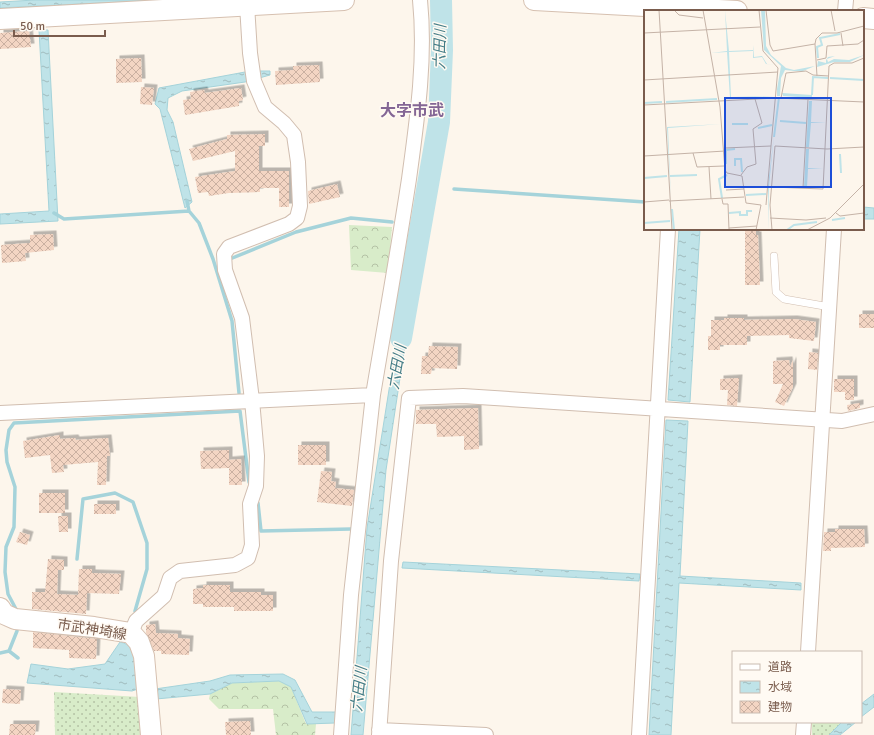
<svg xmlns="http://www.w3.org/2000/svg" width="874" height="735" font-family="Signika,'Noto Sans JP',sans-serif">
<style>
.grass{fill:url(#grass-dots)}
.forest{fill:url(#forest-crowns)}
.water{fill:url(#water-ripples);stroke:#a5d3da}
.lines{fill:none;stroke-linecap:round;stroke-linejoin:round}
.stream{stroke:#a5d3da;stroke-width:3.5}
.river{stroke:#bfe3e8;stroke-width:22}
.building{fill:url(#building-cross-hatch);filter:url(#shadow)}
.lane-casing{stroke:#d1beb0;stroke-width:8}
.street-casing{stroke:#d1beb0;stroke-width:16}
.secondary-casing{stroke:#d6c0b0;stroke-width:22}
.lane{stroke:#fff;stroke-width:7}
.street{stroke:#fff;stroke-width:14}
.secondary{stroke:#fff;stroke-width:20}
.labels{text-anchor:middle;stroke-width:3;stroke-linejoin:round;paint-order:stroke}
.street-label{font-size:14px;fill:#7a5c4d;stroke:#fffaf3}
.water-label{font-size:15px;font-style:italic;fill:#437c86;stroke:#fffaf3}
.quarter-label{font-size:16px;font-weight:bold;fill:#846695;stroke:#fffaf3}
.inset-river{fill:none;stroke:#bfe3e8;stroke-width:2}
.inset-road{fill:none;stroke:#c5b3a7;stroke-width:1}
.view{fill:#1d4ed8;fill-opacity:0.15;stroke:#1d4ed8;stroke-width:2}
.inset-edge{fill:none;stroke:#7a5c4d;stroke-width:2}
</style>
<defs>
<pattern id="grass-dots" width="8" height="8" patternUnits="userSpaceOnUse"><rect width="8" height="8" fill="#d8ecc9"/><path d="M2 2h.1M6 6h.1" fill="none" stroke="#b4c2a5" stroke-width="1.8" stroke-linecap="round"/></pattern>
<pattern id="forest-crowns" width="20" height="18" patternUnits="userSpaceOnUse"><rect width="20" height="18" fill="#d8ecc9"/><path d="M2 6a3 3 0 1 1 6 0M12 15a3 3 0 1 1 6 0" fill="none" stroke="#b4c2a5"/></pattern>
<pattern id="water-ripples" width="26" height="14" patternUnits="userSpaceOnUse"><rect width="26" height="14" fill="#bfe3e8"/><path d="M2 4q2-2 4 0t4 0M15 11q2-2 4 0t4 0" fill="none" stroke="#a0bbbe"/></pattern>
<pattern id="building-cross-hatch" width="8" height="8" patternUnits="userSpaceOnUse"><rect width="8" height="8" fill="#f3d5c3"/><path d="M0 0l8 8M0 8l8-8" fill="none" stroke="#cab0a1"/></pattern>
<filter id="shadow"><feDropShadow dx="3.5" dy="-3.5" stdDeviation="0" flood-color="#0004"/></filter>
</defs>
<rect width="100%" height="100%" fill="#fdf6ec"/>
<!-- grass -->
<path class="grass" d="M54 692 140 697 143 735H55Z
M812 722H842L829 735H812Z"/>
<!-- forest -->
<path class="forest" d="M349 225 392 227 388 273 351 270Z
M279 681 291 687 306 724H316L315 735H276L273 709H219L209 699 210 694 232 683Z"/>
<!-- water -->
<path class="water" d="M35 0H159L0 8V2Z
M39 30H48L58 221 0 224V214L49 211Z
M257 71H270V75L245 82 182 91 168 98 167 110 173 122 192 202 185 208 160 109 155 104 159 88 245 72 250 74Z
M863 207 874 208V219H863Z
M679 229H700L690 402 668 400Z
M411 306 386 470 363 735H351L367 528 402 308Z
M666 420 688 421 680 576 801 583V590L679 583 671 735H649Z
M403 562 640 574 639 581 402 568Z
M120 642C139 645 138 672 138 689L132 691 27 683 31 664 68 669 105 664Z
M283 674 295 680 312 712H336L335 723 307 724 291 687 279 681 232 683 210 694 156 699 155 689 210 681 230 675Z
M874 694V707L861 717V704Z
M842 722H856L840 735H829Z"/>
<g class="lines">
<!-- stream -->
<path class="stream" d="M454 189 645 202
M187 201 189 211 199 223 213 259 232 321 239 393
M54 213 64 219 189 211
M230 259 296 232 351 218 392 222
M258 503 261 531 351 529
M77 559 83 499 115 493 133 502 147 543V569L135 611
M17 611 8 594 5 572 6 547 14 527 15 487 7 462 6 450 9 430 14 423 240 411 249 482
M9 651 18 658
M0 653 9 651 17 631"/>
<!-- river -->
<path class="river" d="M401 338 439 122 442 50 441 0"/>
</g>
<!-- building -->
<path class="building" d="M29 31 31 47 0 49V33Z
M141 58 142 82 116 83V59Z
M319 65 320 82 276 85 275 71 293 70V66Z
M141 87 154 88 152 105 140 104Z
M241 88 243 100 239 101V106L185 115 183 100 191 99 190 92 204 90 205 93Z
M265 134V146H259V171H289V207H279V188H260V192L229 193 209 196 208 192 198 193 195 177 235 171V151L193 161 189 149 227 139V135Z
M337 184 340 197 309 204 308 191Z
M745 229H756V235H758L760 285H745Z
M53 234 54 250 25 253 26 261 2 263 1 245 30 243V235Z
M859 314H874V328H859Z
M724 318H744V320L794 319 816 322 814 341 789 338V335L747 336V345H720V350H708V336H711V320H724Z
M429 346 458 347 457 369 432 368 431 374H421L422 356H428Z
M809 352 818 353 817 370 808 369Z
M789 360 790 367 793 360V387L784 406 775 402 783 384H773V361Z
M739 378 737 406 727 405 728 390H720V379Z
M834 379H854V400H845V392H834Z
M860 403V408L848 411 847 405Z
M478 408 479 449 464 450V436L437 437 436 424H416V410Z
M60 435V439L75 438 76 440 108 438 110 456H107L106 485H97L98 462 63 465 64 472 52 473 50 455 25 458 23 441Z
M298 445H326V465H298Z
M229 450V460L241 459 242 485H229V468L201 469 200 451Z
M321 471 332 472 331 481 336 482 335 488 354 490 352 506 317 502Z
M39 493H65V513H39Z
M94 504H116V514H94Z
M58 516H68V532H59Z
M835 529H864L865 547 831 548V551H823L824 532H835Z
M20 532 30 535 27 545 16 542Z
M48 559 64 560V570H58L57 594 78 595 79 569H92V573L121 574 119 594 87 593 86 614 32 609V592H45Z
M203 585H230V592H261V595H273V611H234V607H203V604H193V589L203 588Z
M155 624 156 633 178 634V638L190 639 189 655 161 654V651H154L146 633V625Z
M33 632 97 639 96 659 69 658V650L33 648Z
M3 689 21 690 20 704 2 703Z
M250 721 251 735H226L225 722Z
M10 724H36L35 735H9Z"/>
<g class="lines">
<!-- lane casing -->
<g class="lane-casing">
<path id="lane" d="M774 256 776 292 784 299 830 307"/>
</g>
<!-- street casing -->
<g class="street-casing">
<path id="street" d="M845 11 846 0
M373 395C385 323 398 251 409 179 417 120 426 59 420 0
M0 413 373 395 351 595 341 735
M131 633 136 621 164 596 170 578 180 571 235 565 248 558 252 545 250 504 256 486 257 456 252 400 242 318 225 270 224 254 229 247 289 224 297 218 300 206 298 162 294 135 284 123 265 107 254 81 250 53 247 5
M808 652 834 229
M379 730 486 735
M379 735 391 561 409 398 463 396 842 421 874 414
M639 735 668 229
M803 735 804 722"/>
</g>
<!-- secondary casing -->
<g class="secondary-casing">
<path id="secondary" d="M534 0 737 11
M863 18 874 19
M0 19 344 0
M0 608 4 614 15 619 94 627 131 633 139 642 144 656 151 735"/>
</g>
<!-- lane -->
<use href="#lane" class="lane"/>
<!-- street -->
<use href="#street" class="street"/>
<!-- secondary -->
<use href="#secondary" class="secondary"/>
</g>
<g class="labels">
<!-- street labels -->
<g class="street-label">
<text transform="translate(92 629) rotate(9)" y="5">市武神埼線</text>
</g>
<!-- water labels -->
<g class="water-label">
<text transform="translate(440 47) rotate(-89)" y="5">六田川</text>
<text transform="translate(397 367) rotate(-80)" y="5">六田川</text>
<text transform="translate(359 689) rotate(-84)" y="5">六田川</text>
</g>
<!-- quarter labels -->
<g class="quarter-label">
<text x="412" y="116">大字市武</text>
</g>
</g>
<!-- overview -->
<g transform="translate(644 10)">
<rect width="220" height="220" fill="#fdf6ec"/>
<path d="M81 0 85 41 109 40V35L117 34 109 35 110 47 118 46 123 54 133 55 122 54 118 47 109 48V41L85 42 87 87 131 86 75 89 86 88 83 42 67 43 83 41ZM117 0H121L122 36 127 45 142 58 150 60 171 56 159 61H150L141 60 137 68 136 86H133V79L137 56 120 40ZM220 45 206 52H190L173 57 174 51 182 53V50L184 47 191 46 183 49 184 52 190 49 205 50ZM138 83 168 85V88L139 86ZM165 91H168L167 112 182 113H167L165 137H162ZM77 114 24 118 27 191 23 117ZM130 125 125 176V220L124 176ZM162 139H165L164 158 179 159H164L163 177H160Z" fill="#bfe3e8"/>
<path class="inset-river" d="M174 48 173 37 178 35 176 28 196 24M186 68 220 70M168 85 169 67 184 68M22 92 73 89M0 93 18 92M136 111 162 113M88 114H104M114 118 128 115M130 127 135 87M196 144 197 163M82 154V140L91 139M91 156V149H97L98 162M26 166 53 165M0 168 23 166M102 185 122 184M78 188 75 169 83 165M28 199 30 220M85 203 96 202V205H103V201H108M188 210 201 208M0 213 26 211M143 220 150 215 173 212"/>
<path class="inset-road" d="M15 0 28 220M30 0 35 5 59 8M59 0 76 97 81 160 83 163 98 166 102 193 117 195 112 220M115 0 119 41 134 58 127 136M122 0 126 35 129 41 171 34 172 29 178 23H193L220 16M187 0 191 21M0 23 116 17M197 23 199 36M171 34 173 66M173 50 182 48 183 36 214 34 220 30M0 70 134 62M137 88 142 63 162 61 169 65 185 66M0 95 132 88 220 92M81 138 127 136 122 195M49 143 53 157 80 156M0 146 81 141M65 157 67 189M97 165 103 157 112 154 109 119 118 113 111 89M127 177 179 179 185 56 190 53H208L220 48M159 178 164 89M82 180 100 179M78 189 79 194H84L85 220M25 191 100 187M0 192 25 190M192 203 196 206 220 203M126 208 162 210 182 208M85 218 113 216M128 220 126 195 131 136 183 139 220 137M163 220 186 208 220 174"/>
<path class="view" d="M81 88H187V177H81Z"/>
<rect width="220" height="220" class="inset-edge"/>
</g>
<!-- legend -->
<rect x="732" y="651" width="130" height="72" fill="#fffaf3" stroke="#cabbb1"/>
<rect x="740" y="664" width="20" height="6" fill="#ffffff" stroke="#cabbb1"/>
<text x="768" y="671" font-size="12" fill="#7a5c4d">道路</text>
<rect x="740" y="681" width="20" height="12" fill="url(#water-ripples)" stroke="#cabbb1"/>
<text x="768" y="691" font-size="12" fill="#7a5c4d">水域</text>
<rect x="740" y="701" width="20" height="12" fill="url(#building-cross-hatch)" stroke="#cabbb1"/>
<text x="768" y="711" font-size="12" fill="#7a5c4d">建物</text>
<!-- scale -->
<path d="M14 30v6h91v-6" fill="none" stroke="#7a5c4d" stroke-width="2"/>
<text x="20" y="30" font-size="12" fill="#7a5c4d" stroke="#fffaf3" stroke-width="3" paint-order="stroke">50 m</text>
</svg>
